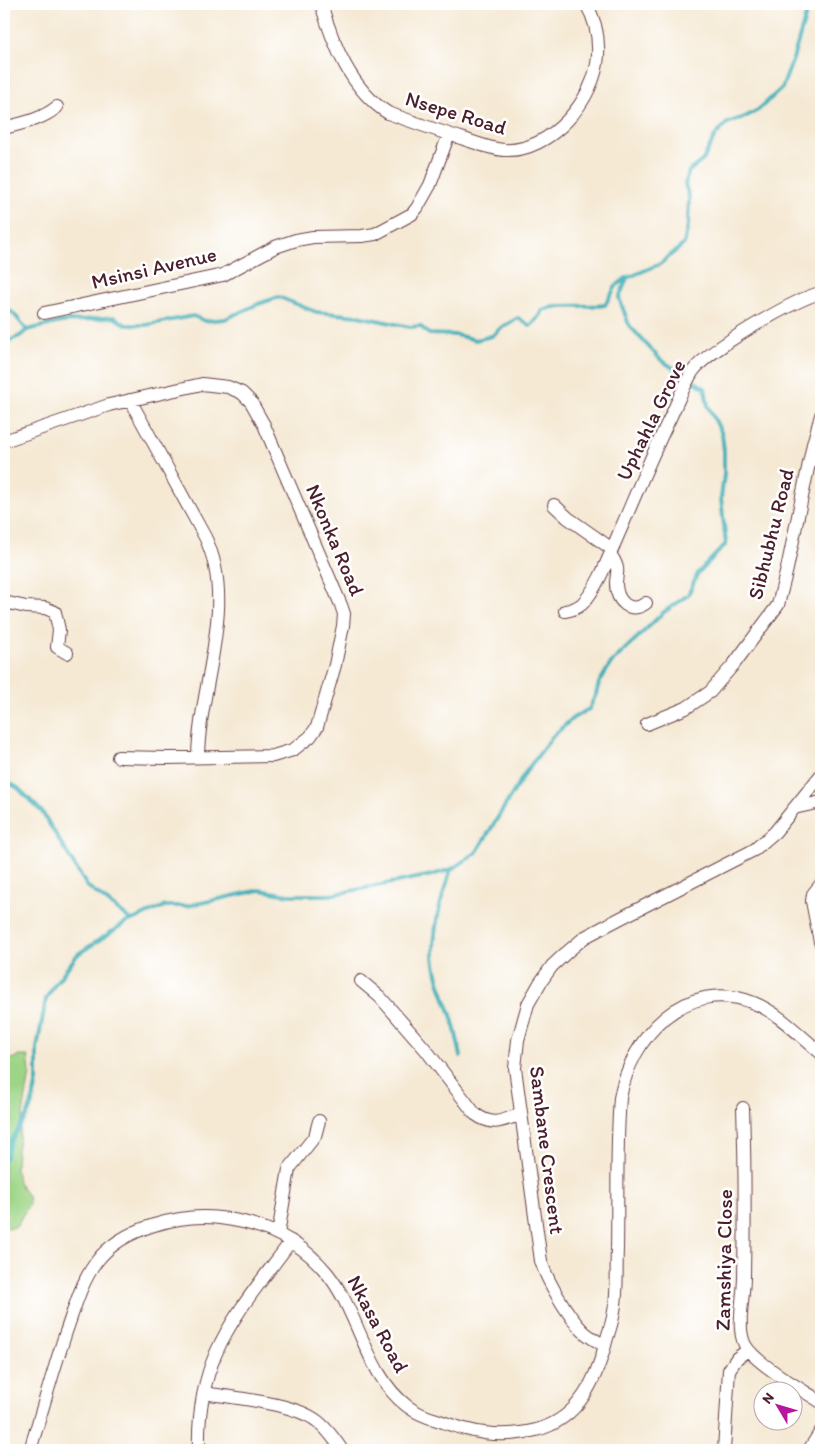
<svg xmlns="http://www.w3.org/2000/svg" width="825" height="1454" font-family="Itim,sans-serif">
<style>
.green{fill:#9dd587;stroke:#747a59}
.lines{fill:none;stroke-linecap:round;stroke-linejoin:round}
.stream{stroke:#40b0b9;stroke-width:4}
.minor-casing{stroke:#643d44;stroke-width:14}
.minor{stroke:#fff;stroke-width:12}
.labels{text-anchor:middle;stroke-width:5;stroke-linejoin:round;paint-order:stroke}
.street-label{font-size:21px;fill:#4a1f2b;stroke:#fff}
</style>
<rect width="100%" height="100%" fill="#fff"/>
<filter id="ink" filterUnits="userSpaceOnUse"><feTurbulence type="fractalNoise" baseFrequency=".02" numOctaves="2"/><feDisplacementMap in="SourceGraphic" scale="10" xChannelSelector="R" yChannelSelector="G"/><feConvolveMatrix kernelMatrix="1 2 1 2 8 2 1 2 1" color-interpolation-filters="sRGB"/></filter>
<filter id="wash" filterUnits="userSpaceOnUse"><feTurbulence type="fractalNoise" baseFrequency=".0096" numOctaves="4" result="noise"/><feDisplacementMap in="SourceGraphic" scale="20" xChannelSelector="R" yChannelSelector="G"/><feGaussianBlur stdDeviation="1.12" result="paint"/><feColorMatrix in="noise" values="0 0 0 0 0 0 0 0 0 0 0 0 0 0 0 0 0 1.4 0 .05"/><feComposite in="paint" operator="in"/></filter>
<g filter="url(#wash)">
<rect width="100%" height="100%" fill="#f5e9d4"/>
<!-- green -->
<path class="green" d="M19 1056H28L30 1073 17 1150 16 1169 18 1182 28 1196 29 1204 16 1227 4 1228V1062Z"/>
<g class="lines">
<!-- stream -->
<path class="stream" d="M4 306 14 314 27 330
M4 343 20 336 27 330 61 322 114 317 126 325H146L193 316 205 321 225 319 258 304 279 297 316 312 358 316 410 327 420 326 429 334 456 335 476 340 492 336 502 327 518 318 530 326 537 319 543 310C563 302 584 308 605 305L616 286 626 278
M4 780 18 788 42 812 87 886 131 920
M451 869C442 897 434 922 434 952 434 973 444 995 451 1015 455 1028 458 1042 461 1056
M4 1159 6 1157 10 1142 28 1114 33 1100 37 1081V1048L46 999 55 984 78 954 125 923 165 906H187L260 890 289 895H330L432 875 452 869 476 853 527 770 553 736 573 718 589 709 596 694 599 683 611 663 664 612 688 595 698 573 726 544 721 498 724 474V451L722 434 708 406 705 388 679 372 660 359 646 344 629 325 619 298 627 278 660 264 684 244 688 225 689 197 685 184 689 171 703 160 715 136 727 123 745 117 758 110 782 88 793 59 809 4"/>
</g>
</g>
<g filter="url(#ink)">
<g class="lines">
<!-- minor casing -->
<g class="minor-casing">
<path id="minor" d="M321 4C333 44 351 90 388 113 413 122 438 131 464 139 476 143 491 149 504 150 550 153 596 99 598 55 599 37 595 19 586 4
M4 128C23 123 41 120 57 107
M44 313 223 275 275 247 296 240 313 237 362 236 375 234 412 214 417 208 430 185 449 134
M130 400 205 537C238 604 199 686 198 757
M4 441 109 405 202 384 228 387 242 393 251 402 264 425 341 605 344 614 343 626 335 665 317 727 310 737 293 750 273 756 166 758 118 757
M554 505 568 518 612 549
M610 554C613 558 616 563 617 568 618 573 616 578 616 583 616 601 630 615 646 603
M4 602 26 607 45 608 55 612 59 630 57 647 67 653
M565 611C572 610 577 608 582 604 597 589 608 559 616 540 634 499 651 456 671 416 678 401 684 385 693 371 708 350 796 298 821 293
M647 724 686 708 710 692 734 664 778 605 787 569 813 444 821 415
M794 808 821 802
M820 942 812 901 813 894 821 884
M361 981 380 997 426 1050 475 1114C493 1127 502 1121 520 1114
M743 1108C745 1164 745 1221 744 1277 744 1296 736 1328 745 1345 756 1364 801 1389 821 1402
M278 1234 289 1169 315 1136 319 1121
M605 1346C597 1341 589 1337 583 1331 568 1316 547 1281 541 1261L515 1068 518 1040 528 1004 540 983 552 966 566 953 585 937 617 920 754 850 775 832 821 775
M204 1393C234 1398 294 1403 317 1421 327 1428 335 1440 342 1450
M30 1450C42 1411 53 1371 66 1332 75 1307 81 1282 97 1261 122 1228 181 1213 220 1218 262 1223 300 1240 327 1273 359 1312 366 1375 407 1406 416 1413 426 1417 437 1420 472 1433 499 1439 536 1430 580 1419 597 1378 607 1338 610 1329 613 1320 614 1311 618 1291 616 1269 617 1249 618 1199 616 1148 620 1098 631 1036 686 976 754 1003 779 1013 800 1036 821 1053
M199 1450C198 1418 203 1383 216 1353 234 1312 265 1277 291 1241
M724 1450 729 1370 737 1358 748 1350
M809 1450 821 1431"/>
</g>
<!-- minor -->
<use href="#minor" class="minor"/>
</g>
</g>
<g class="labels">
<!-- street labels -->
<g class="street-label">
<text transform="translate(456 113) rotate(17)" y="7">Nsepe Road</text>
<text transform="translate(154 268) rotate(-13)" y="7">Msinsi Avenue</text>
<text transform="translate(651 420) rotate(-64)" y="7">Uphahla Grove</text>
<text transform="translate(771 534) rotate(-76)" y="7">Sibhubhu Road</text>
<text transform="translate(335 540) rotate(67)" y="7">Nkonka Road</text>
<text transform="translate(547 1150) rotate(83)" y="7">Sambane Crescent</text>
<text transform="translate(724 1260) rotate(-89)" y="7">Zamshiya Close</text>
<text transform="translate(378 1324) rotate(62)" y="7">Nkasa Road</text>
</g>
</g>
<!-- margin -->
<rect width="825" height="1454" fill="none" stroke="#fff" stroke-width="20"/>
<!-- north arrow -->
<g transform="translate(778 1406) rotate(308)"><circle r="24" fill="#ffffff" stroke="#b7a5aa"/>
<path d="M0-4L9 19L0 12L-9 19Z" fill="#b5179e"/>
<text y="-8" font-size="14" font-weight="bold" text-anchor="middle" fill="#4a1f2b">N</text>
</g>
</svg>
